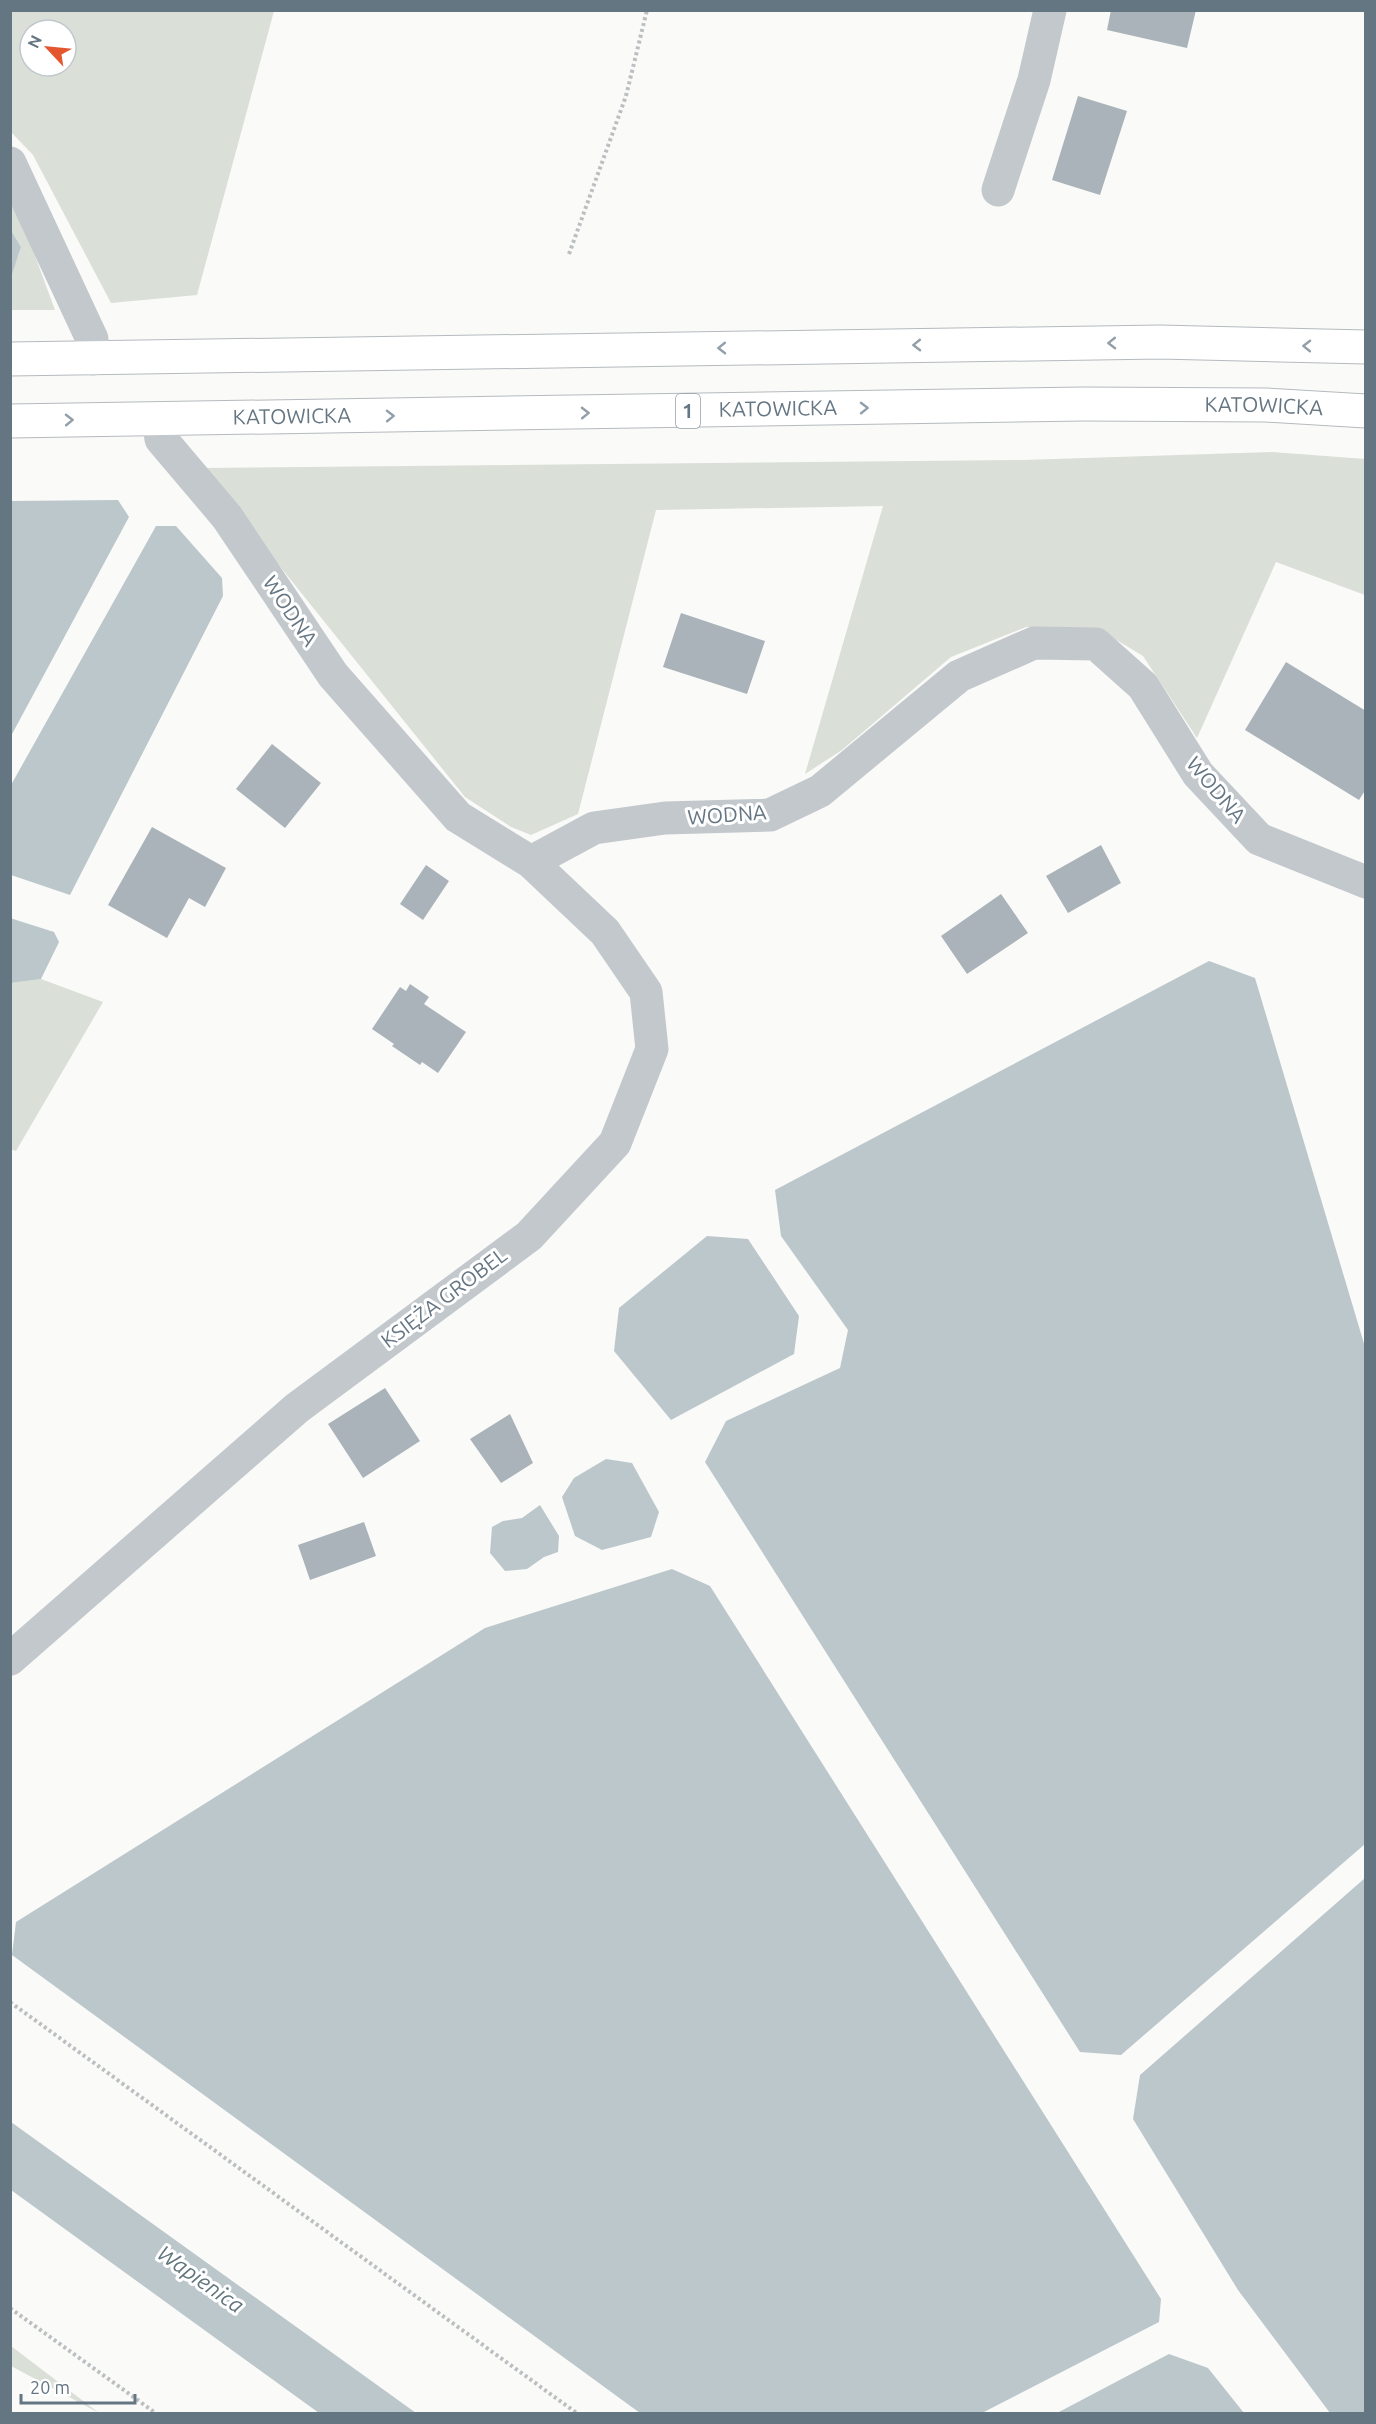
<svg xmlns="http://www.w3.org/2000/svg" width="1376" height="2424" font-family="Ubuntu,sans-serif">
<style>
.green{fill:#dadfd7;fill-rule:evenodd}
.water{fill:#bbc7cb}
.building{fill:#aab3b9}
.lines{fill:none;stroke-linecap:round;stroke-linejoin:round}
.primary-casing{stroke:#b5babe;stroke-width:35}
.path{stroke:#bbbfc2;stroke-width:4;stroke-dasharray:3 3;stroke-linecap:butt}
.street{stroke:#c3c8cc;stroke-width:33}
.primary{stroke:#fff;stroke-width:33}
.oneway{stroke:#939fa8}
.labels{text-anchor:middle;stroke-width:6;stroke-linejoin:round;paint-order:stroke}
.shield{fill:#fff;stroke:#939fa8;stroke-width:1.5}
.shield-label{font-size:20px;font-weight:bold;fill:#657683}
.street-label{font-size:21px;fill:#657683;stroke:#fff}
.water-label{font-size:22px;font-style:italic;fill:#60757c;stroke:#fff}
</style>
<rect width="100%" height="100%" fill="#fafaf8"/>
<!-- green -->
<path class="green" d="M10 11H274L197 295 111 303 33 155 11 132ZM30 30H66V66H30Z
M11 203 20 215 55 310H11V278L21 247 11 230Z
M1272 452 1365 459V595L1276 562 1197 738 1143 656 1100 630 1026 627 951 657 842 750 805 774 883 506 656 510 578 814 531 835 511 827 465 797 201 468 1023 460Z
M41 979 103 1002 16 1151 10 1149 11 983Z
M11 2346 99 2413 11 2366Z"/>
<!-- water -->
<path class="water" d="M11 230 21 247 11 278Z
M118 500 129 517 11 736V501Z
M156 526H176L222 578 223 596 70 895 11 875V785Z
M10 918 54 932 59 942 41 979 11 983Z
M1209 961 1255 978 1365 1347V1844L1121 2055 1080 2052 705 1462 726 1421 840 1368 848 1330 781 1236 775 1190Z
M707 1236 748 1239 799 1316 794 1354 671 1420 614 1351 619 1308Z
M606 1459 632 1463 659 1512 651 1537 602 1550 575 1536 562 1497 574 1478Z
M540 1505 559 1536 558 1552 544 1557 527 1569 505 1571 490 1553 492 1527 503 1521 522 1518Z
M672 1569 710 1586 1161 2299 1159 2322 982 2413H640L12 1955 16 1922 485 1628Z
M1365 1878V2413H1330L1238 2290 1133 2119 1140 2075Z
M11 2122 416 2413H319L11 2190Z
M1169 2354 1208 2368 1244 2413H1057Z"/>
<!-- building -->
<path class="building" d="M1111 10H1196L1187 48 1107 30Z
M1078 96 1127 111 1100 195 1052 180Z
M681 613 765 641 747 694 663 667Z
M1286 662 1366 711V789L1359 800 1245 730Z
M272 744 321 783 285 828 236 789Z
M152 827 226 868 205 907 189 898 167 938 108 905Z
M1101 845 1121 883 1068 913 1046 876Z
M426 865 449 881 423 920 400 904Z
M1001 894 1028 933 967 974 941 936Z
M410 984 429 997 424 1004 466 1032 438 1073 422 1062 420 1065 392 1046 394 1044 372 1029 400 987 406 991Z
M385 1388 420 1441 363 1478 328 1424Z
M510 1414 533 1463 501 1483 470 1439Z
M364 1522 376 1556 310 1580 298 1545Z"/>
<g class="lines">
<!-- primary casing -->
<g class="primary-casing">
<g id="primary">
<path d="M10 359 1160 342 1366 347"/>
<path id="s1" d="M10 421 1084 404 1266 405 1366 411"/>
</g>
</g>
<!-- path -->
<path class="path" d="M569 254 626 96 647 10
M10 2002 578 2414
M10 2308 157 2414"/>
<!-- street -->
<path class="street" d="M10 163 92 339 93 359
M998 190 1034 80 1050 10
M531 862 594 828 665 818 770 815 820 791 959 676 1034 643 1096 644 1143 686 1198 774 1259 839 1366 882
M10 1659 297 1408 529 1236 615 1143 652 1049 646 992 605 932 531 862 458 817 333 675 227 517 161 439 158 419"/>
<!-- primary -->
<use href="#primary" class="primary"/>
</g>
<!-- one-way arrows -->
<defs><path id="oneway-chevron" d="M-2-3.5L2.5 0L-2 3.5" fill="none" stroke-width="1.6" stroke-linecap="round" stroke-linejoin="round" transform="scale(1.5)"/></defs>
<g class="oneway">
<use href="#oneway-chevron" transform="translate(1112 343) rotate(179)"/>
<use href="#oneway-chevron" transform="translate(917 345) rotate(179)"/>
<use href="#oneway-chevron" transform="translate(1307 346) rotate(-179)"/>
<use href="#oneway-chevron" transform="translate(722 348) rotate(179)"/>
<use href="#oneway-chevron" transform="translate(864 408) rotate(-1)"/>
<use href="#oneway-chevron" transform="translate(585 413) rotate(-1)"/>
<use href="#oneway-chevron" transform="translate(390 416) rotate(-1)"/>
<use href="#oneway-chevron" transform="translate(69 420) rotate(-1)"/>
</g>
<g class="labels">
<!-- shield labels -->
<rect class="shield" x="676" y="394" width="24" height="34" rx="4.5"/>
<g class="shield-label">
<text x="688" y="418">1</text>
</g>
<!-- street labels -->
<g class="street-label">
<text dy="7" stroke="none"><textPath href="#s1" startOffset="1254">KATOWICKA</textPath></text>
<text dy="7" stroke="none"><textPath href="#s1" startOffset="768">KATOWICKA</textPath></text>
<text dy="7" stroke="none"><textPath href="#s1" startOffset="282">KATOWICKA</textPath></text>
<text transform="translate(290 611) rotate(56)" y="7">WODNA</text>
<text transform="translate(1216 790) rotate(50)" y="7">WODNA</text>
<text transform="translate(727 815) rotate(-4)" y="7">WODNA</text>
<text transform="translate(444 1298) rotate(-37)" y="7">KSIĘŻA GROBEL</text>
</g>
<!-- water labels -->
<g class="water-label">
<text transform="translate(201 2279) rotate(35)" y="8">Wapienica</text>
</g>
</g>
<!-- border -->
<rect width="1376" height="2424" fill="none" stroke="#657683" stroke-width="24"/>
<!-- north arrow -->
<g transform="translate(48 48) rotate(296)"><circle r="28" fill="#ffffff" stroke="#c1c8cd" stroke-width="1.5"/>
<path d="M0-4.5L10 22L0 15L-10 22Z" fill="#e4572e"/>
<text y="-9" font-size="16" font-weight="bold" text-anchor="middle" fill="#657683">N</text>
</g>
<!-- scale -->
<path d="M21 2394v9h114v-9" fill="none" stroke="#657683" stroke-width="3"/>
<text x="30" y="2394" font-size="18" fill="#657683" stroke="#ffffff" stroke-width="4.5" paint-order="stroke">20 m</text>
</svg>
